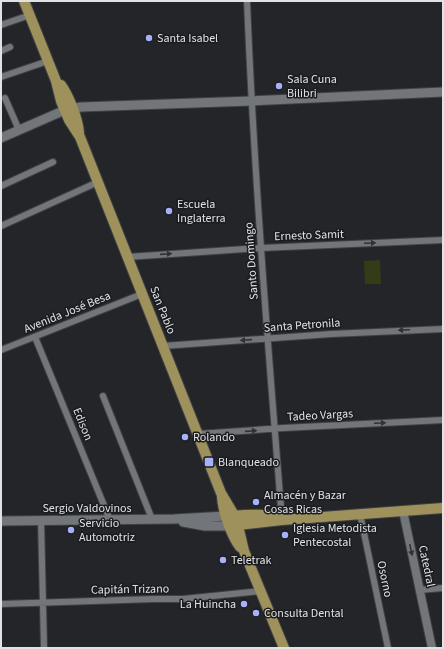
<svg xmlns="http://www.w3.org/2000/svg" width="444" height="649" font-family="'Source Sans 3',sans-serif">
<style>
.green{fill:#343c17}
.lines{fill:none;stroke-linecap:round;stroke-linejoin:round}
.minor-casing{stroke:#3f4144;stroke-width:8}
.tertiary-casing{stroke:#3f4144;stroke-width:10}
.secondary-casing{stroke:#3f4144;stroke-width:11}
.primary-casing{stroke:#3f4144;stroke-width:12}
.minor{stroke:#727579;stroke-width:6}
.tertiary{stroke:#727579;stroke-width:8}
.secondary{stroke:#727579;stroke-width:9}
.primary{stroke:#9f915b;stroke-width:10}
.oneway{fill:#303236}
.poi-dot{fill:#a6b1fc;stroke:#1a1c1f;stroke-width:1.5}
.labels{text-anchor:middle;stroke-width:3;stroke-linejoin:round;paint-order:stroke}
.poi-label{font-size:12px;fill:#e0e2e4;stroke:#1a1c1f;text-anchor:start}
.street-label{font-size:12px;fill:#e0e2e4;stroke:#1a1c1f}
</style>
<rect width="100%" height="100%" fill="#232529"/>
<!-- green -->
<path class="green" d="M380 260 381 284H365L364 261Z"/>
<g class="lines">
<!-- minor casing -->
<g class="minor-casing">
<path id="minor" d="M247 1C254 174 268 347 282 520
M1 25 30 15
M1 51 10 47
M1 77 48 61
M5 98 19 130
M1 186 53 162
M1 226 98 182
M127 257 261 248 443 240
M35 337 110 520
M163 346 331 334 443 329
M1 350 142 294
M103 396 152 519
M198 434 283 428 443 420
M360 514 388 648
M41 520 44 648
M419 590 443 588
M1 604 154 599H183L260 591"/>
</g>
<!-- tertiary casing -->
<g class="tertiary-casing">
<path id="tertiary" d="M403 511 432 648"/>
</g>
<!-- secondary casing -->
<g class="secondary-casing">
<path id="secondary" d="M1 138 65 110 81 107 251 101 443 92
M1 521 174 519 226 516
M183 522 205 526H229"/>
</g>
<!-- primary casing -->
<g class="primary-casing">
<path id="primary" d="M24 1 56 81 61 101 69 120 80 137 221 493 234 515 239 530 244 551 284 648
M61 85C69 96 78 119 79 133
M222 497C223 512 231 535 240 547
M229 516C243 515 268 513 279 518
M229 526 282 520 443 508"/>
</g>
<!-- minor -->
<use href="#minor" class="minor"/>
<!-- tertiary -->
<use href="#tertiary" class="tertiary"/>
<!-- secondary -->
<use href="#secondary" class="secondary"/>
<!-- primary -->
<use href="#primary" class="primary"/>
</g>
<!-- one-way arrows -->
<defs><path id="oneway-solid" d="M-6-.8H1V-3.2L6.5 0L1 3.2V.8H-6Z"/></defs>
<g class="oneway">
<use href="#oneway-solid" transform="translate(370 243) rotate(-2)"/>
<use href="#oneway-solid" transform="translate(166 254) rotate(-4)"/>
<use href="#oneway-solid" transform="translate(404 330) rotate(177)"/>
<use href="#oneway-solid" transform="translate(246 340) rotate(176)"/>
<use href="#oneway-solid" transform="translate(380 423) rotate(-3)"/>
<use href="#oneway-solid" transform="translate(251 431) rotate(-4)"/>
<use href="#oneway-solid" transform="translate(411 550) rotate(78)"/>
</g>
<!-- markers -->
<g class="poi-dot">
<circle cx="149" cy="38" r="4"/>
<circle cx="279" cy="86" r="4"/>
<circle cx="169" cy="211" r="4"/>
<circle cx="185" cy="437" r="4"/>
<rect x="204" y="457" width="10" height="10" rx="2"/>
<circle cx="256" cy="502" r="4"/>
<circle cx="71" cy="530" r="4"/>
<circle cx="285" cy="535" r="4"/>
<circle cx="223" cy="560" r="4"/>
<circle cx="244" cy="604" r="4"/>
<circle cx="256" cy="613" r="4"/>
</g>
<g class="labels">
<!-- poi labels -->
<g class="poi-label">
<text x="157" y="42">Santa Isabel</text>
<text x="287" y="83">Sala Cuna<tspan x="287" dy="14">Bilibri</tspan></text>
<text x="177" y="208">Escuela<tspan x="177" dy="14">Inglaterra</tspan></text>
<text x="193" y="441">Rolando</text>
<text x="218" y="466">Blanqueado</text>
<text x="264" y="499">Almacén y Bazar<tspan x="264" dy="14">Cosas Ricas</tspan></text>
<text x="79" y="527">Servicio<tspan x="79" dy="14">Automotriz</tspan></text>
<text x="293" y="532">Iglesia Metodista<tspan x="293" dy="14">Pentecostal</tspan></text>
<text x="231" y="564">Teletrak</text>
<text x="236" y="608" text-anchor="end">La Huincha</text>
<text x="264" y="617">Consulta Dental</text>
</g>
<!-- street labels -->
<g class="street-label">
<text transform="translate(309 235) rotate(-2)" y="4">Ernesto Samit</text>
<text transform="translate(251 261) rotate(-94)" y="4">Santo Domingo</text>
<text transform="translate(163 310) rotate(68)" y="4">San Pablo</text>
<text transform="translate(67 312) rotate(-22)" y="4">Avenida José Besa</text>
<text transform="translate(302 325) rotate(-4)" y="4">Santa Petronila</text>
<text transform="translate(320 415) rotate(-3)" y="4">Tadeo Vargas</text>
<text transform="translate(83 424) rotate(68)" y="4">Edison</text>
<text x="87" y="512">Sergio Valdovinos</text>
<text transform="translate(427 566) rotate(78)" y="4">Catedral</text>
<text transform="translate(385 579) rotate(78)" y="4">Osorno</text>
<text transform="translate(130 589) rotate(-1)" y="4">Capitán Trizano</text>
</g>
</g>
<!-- border -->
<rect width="444" height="649" fill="none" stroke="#e0e2e4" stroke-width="4"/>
</svg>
